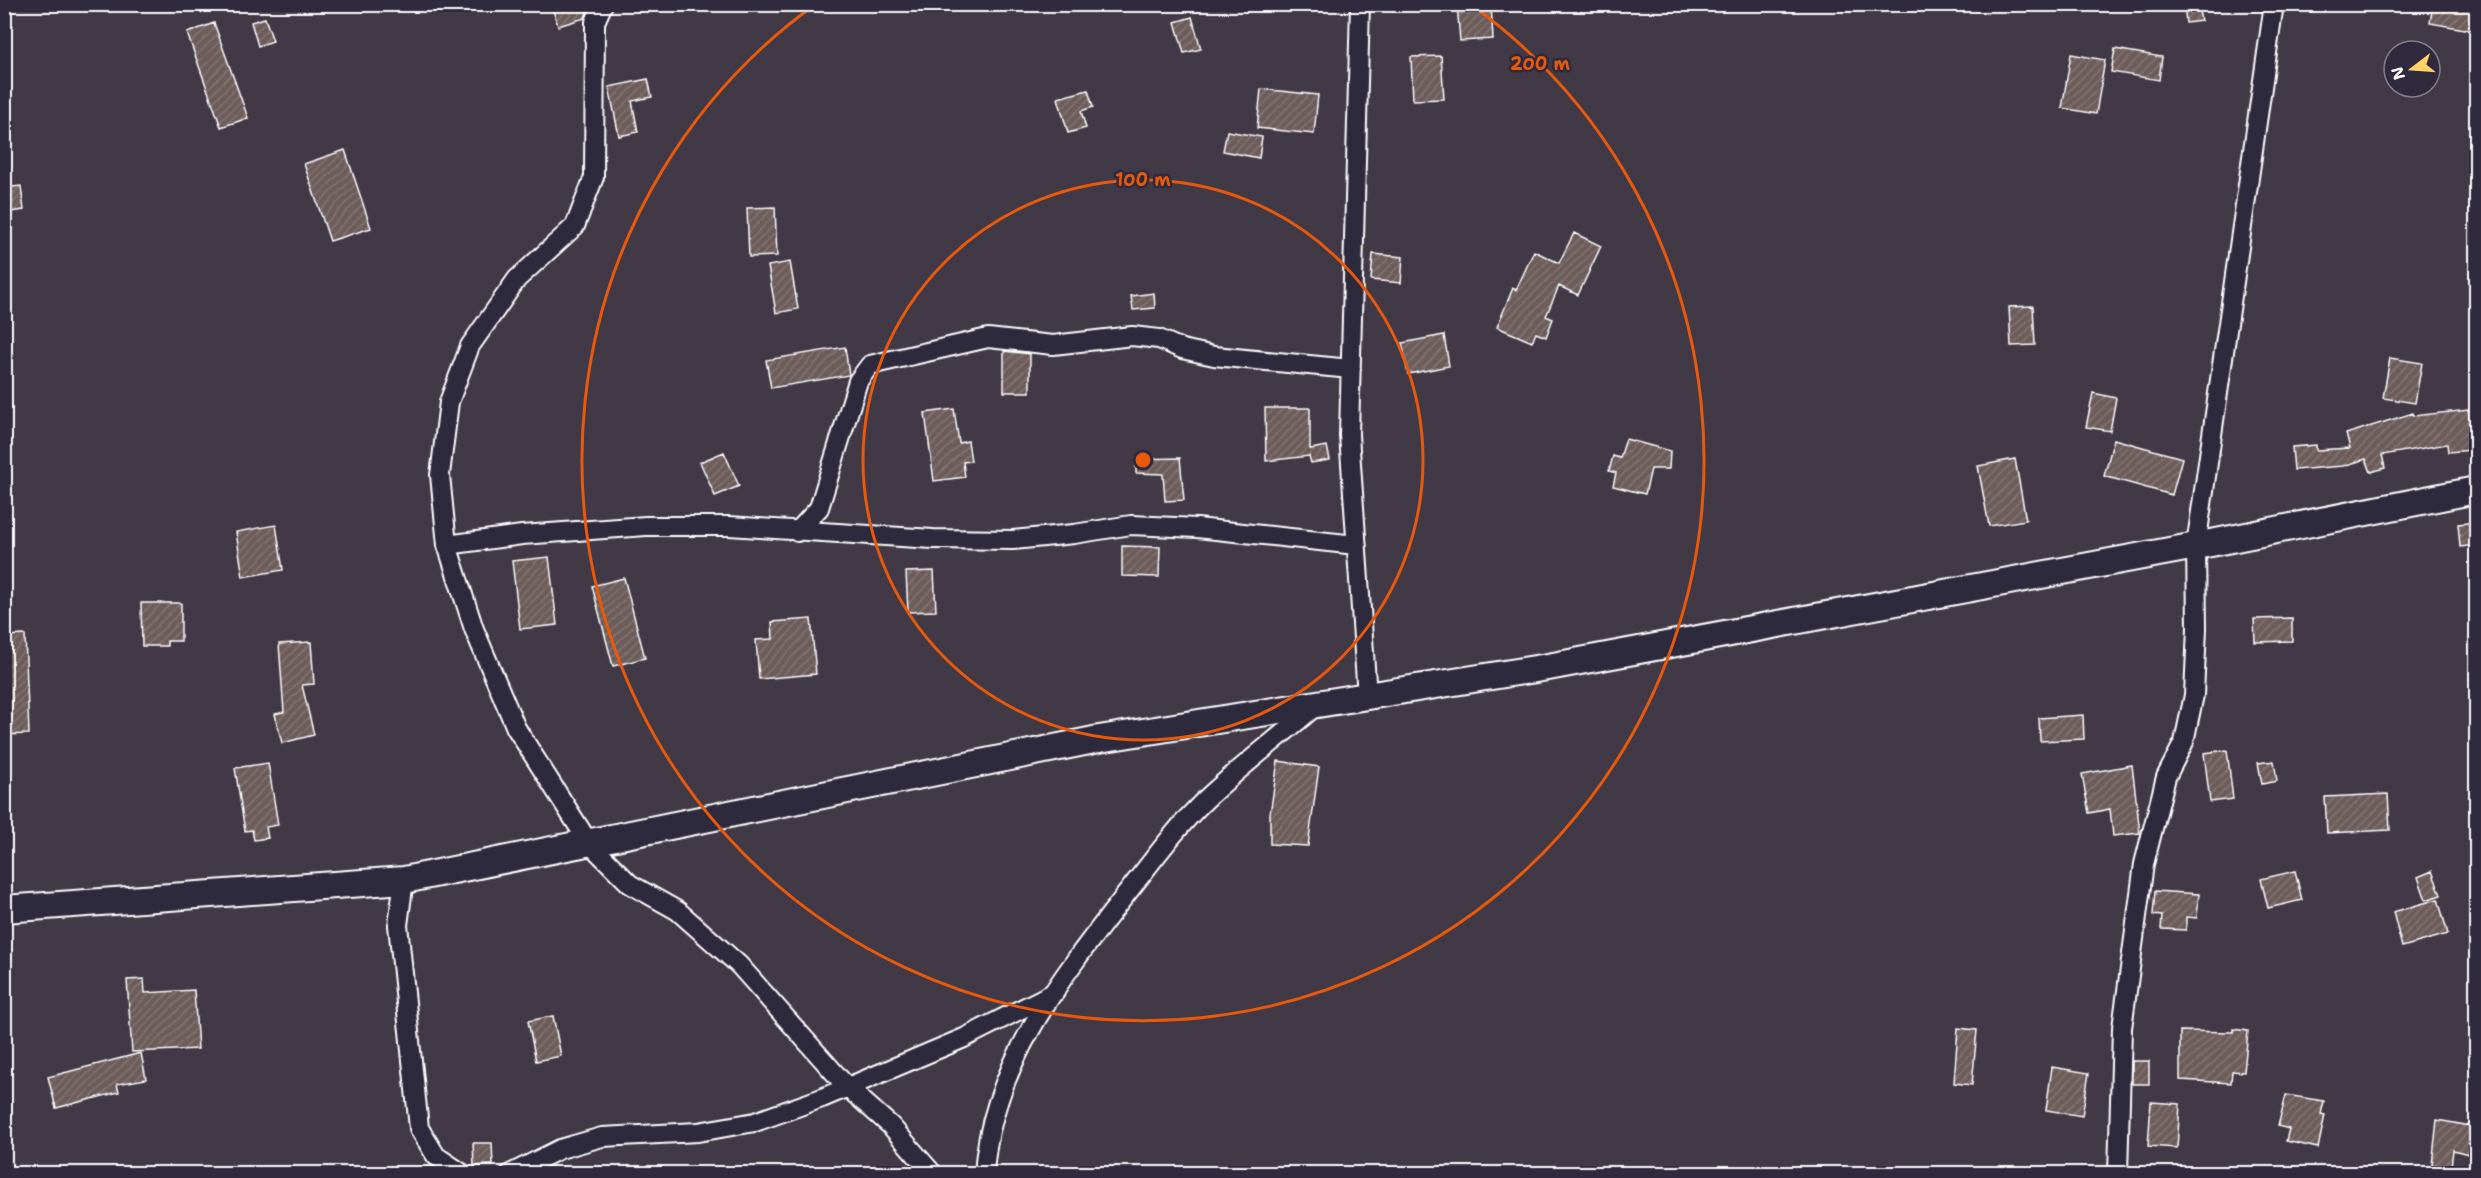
<svg xmlns="http://www.w3.org/2000/svg" width="2481" height="1178" font-family="'Shantell Sans',sans-serif">
<style>
.building{fill:url(#building-hatch);stroke:#fff;stroke-width:1.5}
.lines{fill:none;stroke-linecap:round;stroke-linejoin:round}
.minor-casing{stroke:#fff;stroke-width:22}
.secondary-casing{stroke:#fff;stroke-width:30}
.minor{stroke:#2f2a3d;stroke-width:18}
.secondary{stroke:#2f2a3d;stroke-width:26}
.ring{fill:none;stroke:#e8590c;stroke-width:3}
.centre{fill:#e8590c;stroke:#2f2a3d;stroke-width:3}
.ring-label{font-size:18px;text-anchor:middle;font-weight:bold;fill:#e8590c;stroke:#2f2a3d;stroke-width:5;stroke-linejoin:round;paint-order:stroke}
</style>
<defs>
<pattern id="building-hatch" width="6" height="6" patternUnits="userSpaceOnUse" patternTransform="scale(1.5)"><rect width="6" height="6" fill="#6c5c5a"/><path d="M-1 1l2-2M0 6l6-6M5 7l2-2" fill="none" stroke="#827473"/></pattern>
</defs>
<rect width="100%" height="100%" fill="#413946"/>
<filter id="ink" filterUnits="userSpaceOnUse"><feTurbulence type="fractalNoise" baseFrequency=".0167" numOctaves="2"/><feDisplacementMap in="SourceGraphic" scale="12" xChannelSelector="R" yChannelSelector="G"/><feConvolveMatrix kernelMatrix="1 2 1 2 8 2 1 2 1" color-interpolation-filters="sRGB"/></filter>
<g filter="url(#ink)">
<!-- building -->
<path class="building" d="M551 4H584L587 12 585 18 558 26Z
M1457 4H1491L1493 39 1460 41Z
M2184 4H2198L2201 21 2186 23Z
M2433 4H2466L2476 8V31L2430 23Z
M1192 17 1201 49 1184 53 1175 22Z
M265 18 273 41 258 46 251 22Z
M214 23 248 118 221 127 187 33Z
M2115 49 2162 57 2159 80 2111 72Z
M2071 54 2105 60 2096 114 2062 108Z
M1441 56 1444 99 1413 100 1411 57Z
M648 79 652 97 632 101 638 132 619 136 609 87Z
M1261 89 1318 95 1314 134 1257 128Z
M1088 90 1093 107 1081 111 1086 128 1068 133 1058 98Z
M1227 131 1262 137 1259 158 1223 151Z
M345 150 371 228 330 241 304 164Z
M21 186 24 210 4 213V188Z
M775 207 777 256 749 257 747 208Z
M1574 233 1601 246 1578 295 1559 286 1546 316 1553 319 1546 337 1536 333 1532 342 1497 327 1513 288 1516 290 1534 251 1559 263Z
M1373 254 1403 257 1401 283 1371 280Z
M790 262 798 309 776 313 768 266Z
M1154 293 1155 308 1133 310 1131 296Z
M2033 306 2035 345 2011 346 2009 307Z
M1444 335 1449 366 1408 374 1402 343Z
M845 347 849 375 771 388 766 360Z
M1004 351 1030 354V392H1004Z
M2390 358 2422 363 2415 403 2383 398Z
M2093 393 2116 398 2110 431 2086 427Z
M1265 408H1310V449L1327 446 1330 460 1311 463 1309 456 1266 461Z
M954 409 959 443 968 441 971 461 963 462 965 477 934 481 925 413Z
M2469 410 2472 450 2448 452 2447 444 2382 455 2385 468 2371 472 2366 459 2343 466 2294 470 2292 447 2316 445V450L2350 448 2346 434 2413 413V416Z
M1626 439 1670 451 1669 469H1651L1645 494 1613 486 1616 473 1609 471 1613 456 1620 458Z
M2114 439 2182 458 2172 495 2104 476Z
M724 452 739 486 715 496 700 462Z
M1180 458 1184 500 1165 501 1163 474 1136 473V459Z
M2015 459 2026 520 1989 526 1978 466Z
M2476 522V545L2460 547 2458 524Z
M276 525 283 570 243 577 236 532Z
M1122 546 1160 547 1159 577 1122 576Z
M549 557 557 625 520 629 512 561Z
M934 571 936 611 908 612 906 572Z
M624 578 645 658 613 666 592 586Z
M141 603H181V641H167V646H142Z
M2292 618V641L2255 642 2254 619Z
M811 619 816 674 759 679 756 640 773 639 772 622Z
M25 635 29 734 4 735V636Z
M311 642 314 684 302 685 314 735 282 743 275 714 284 712 279 644Z
M2083 715 2084 739 2040 741 2039 718Z
M2227 750 2233 799 2210 802 2204 753Z
M1278 761 1319 767 1308 846 1270 844V814Z
M2274 761 2277 781 2262 784 2258 763Z
M268 763 278 825 266 827 268 838 254 840 252 830 245 831 235 768Z
M2132 765 2140 833 2113 836 2110 809 2089 813 2082 774Z
M2388 794 2390 830 2327 833 2325 797Z
M2295 871 2302 900 2268 908 2261 879Z
M2432 871 2441 895 2426 900 2418 877Z
M2155 891 2199 894 2197 918 2186 917V930L2161 929 2162 916 2153 915Z
M2438 899 2448 934 2402 947 2393 912Z
M144 979 145 993 194 990 198 1049 132 1052 127 980Z
M553 1016 561 1056 536 1061 528 1021Z
M1958 1028 1977 1030 1972 1085 1954 1083Z
M2234 1029 2248 1031 2244 1072 2232 1071 2231 1083 2180 1080V1031L2234 1032Z
M141 1053 146 1079 117 1084 119 1092 56 1108 48 1077Z
M2132 1061H2149V1084H2132Z
M2052 1067 2089 1073 2082 1116 2046 1110Z
M2286 1095 2324 1101 2321 1114 2325 1115 2318 1148 2286 1141 2289 1129 2278 1126Z
M2151 1102 2180 1104 2177 1148 2148 1146Z
M2437 1120 2476 1127V1156L2453 1150 2451 1167 2432 1165Z
M473 1143H492L493 1165 474 1166Z"/>
<g class="lines">
<!-- minor casing -->
<g class="minor-casing">
<path id="minor" d="M603 4 595 22 594 177 575 226 517 279 470 346 449 402 440 475 447 545 474 629 516 728 589 843 630 884 678 911 739 965 847 1087 891 1126 933 1174
M1360 4 1349 435 1367 696
M797 532 819 508 858 381 870 365 988 338 1053 345 1132 336 1159 339 1182 349 1214 356 1351 369
M447 545 522 535 646 526H729L933 539 1013 540 1074 534 1131 525 1197 528 1356 545
M404 880 398 925 419 1128 436 1156 463 1174
M510 1174 560 1149 602 1137 698 1132 755 1122 822 1098 964 1038 1055 992
M984 1174C990 1068 1061 977 1124 897 1150 864 1175 829 1206 799 1241 766 1281 736 1318 704
M2118 1174 2122 1028 2144 864 2166 777 2184 742 2194 695 2197 628 2196 546 2274 4"/>
</g>
<!-- secondary casing -->
<g class="secondary-casing">
<path id="secondary" d="M4 909 404 880 1099 739 1548 667 2196 546 2476 490"/>
</g>
<!-- minor -->
<use href="#minor" class="minor"/>
<!-- secondary -->
<use href="#secondary" class="secondary"/>
</g>
</g>
<!-- distance rings -->
<g class="ring">
<circle cx="1143" cy="460" r="280"/>
<path d="M1473 6A561 561 0 1 1 813 6"/>
</g>
<circle cx="1143" cy="460" r="9" class="centre"/>
<g class="ring-label">
<text x="1540" y="70">200 m</text>
<text x="1143" y="186">100 m</text>
</g>
<!-- margin -->
<rect width="2481" height="1178" fill="none" stroke="#2f2a3d" stroke-width="24"/>
<rect x="12" y="12" width="2457" height="1154" fill="none" stroke="#fff" stroke-width="2" filter="url(#ink)"/>
<!-- north arrow -->
<g transform="translate(2412 69) rotate(253)"><circle r="28" fill="#2f2a3d" stroke="#827f8b" stroke-width="1.5"/>
<path d="M0-4.5L10 22L0 15L-10 22Z" fill="#ffd166"/>
<text y="-9" font-size="16" font-weight="bold" text-anchor="middle" fill="#ffffff">N</text>
</g>
</svg>
